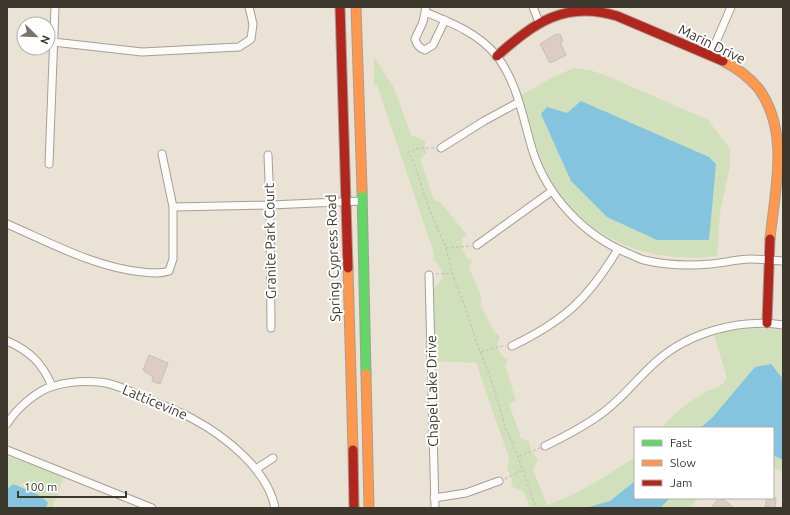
<svg xmlns="http://www.w3.org/2000/svg" width="790" height="515" font-family="Ubuntu,sans-serif">
<style>
.green{fill:#d0e0ba}
.water{fill:#84c4de}
.building{fill:#ddccc2;stroke:#c8bfb7}
.lines{fill:none;stroke-linecap:round;stroke-linejoin:round}
.street-casing{stroke:#a59f95;stroke-width:9}
.fast-casing{stroke:#a59f95;stroke-width:11}
.slow-casing{stroke:#a59f95;stroke-width:11}
.jam-casing{stroke:#a59f95;stroke-width:11}
.path{stroke:#c9c5c1;stroke-width:1.5;stroke-dasharray:3 2;stroke-linecap:butt}
.street{stroke:#fcfbf9;stroke-width:7}
.fast{stroke:#63d668;stroke-width:9}
.slow{stroke:#ff974d;stroke-width:9}
.jam{stroke:#b3261e;stroke-width:9}
.labels{text-anchor:middle;stroke-width:4;stroke-linejoin:round;paint-order:stroke}
.street-label{font-size:14px;fill:#3d382e;stroke:#fff}
</style>
<rect width="100%" height="100%" fill="#eae2d4"/>
<!-- green -->
<path class="green" d="M374 57 394 88 411 135 425 141V145L427 153 420 159 434 200 441 203 467 235 462 239V250L468 259 472 260 469 268 482 299 480 304 493 330 500 336 497 345 501 355 508 359 505 365 516 401 509 404 521 438 530 442C529 450 532 453 538 459L533 470 547 505C579 494 608 475 635 457V498H698L691 508H530L524 492 511 486C513 480 512 474 507 470L509 458 476 363 435 361 433 292C435 286 438 285 441 281 446 272 439 265 433 260L434 253 377 85H374Z
M574 68 590 70 607 76 708 120 730 149V166L720 213 717 256C645 265 577 236 545 168 534 145 529 120 521 95L555 76Z
M754 328 783 330V472L773 467V428H661C673 414 689 402 704 393 714 387 722 388 727 378L714 335 728 331Z
M7 456 64 477 52 508H7Z"/>
<!-- water -->
<path class="water" d="M581 101 709 157 716 164 709 240H657L607 217 571 181 541 114 547 107 567 113Z
M771 364 783 379V460L773 455V428H700L712 418 755 367Z
M635 481V498H670L660 508H586L610 501Z
M13 484 37 494 48 502 46 508H7V489Z"/>
<!-- building -->
<path class="building" d="M556 34 557 35 560 34 563 41 560 42 566 55 550 63 540 44Z
M149 355 168 363 160 384 152 381 153 377 145 372V371L143 370Z
M719 498H722L734 508H711Z
M767 498H776L775 508 765 506Z"/>
<g class="lines">
<!-- street casing -->
<g class="street-casing">
<path id="street" d="M426 7 423 22 415 39C417 45 419 48 425 50L433 45 445 20
M533 7 539 22
M425 12C452 23 478 33 497 56 518 84 523 119 533 152 548 197 584 235 627 253 633 255 639 259 644 260 665 265 689 266 711 264 724 263 737 259 750 259 761 259 772 260 783 261
M53 42 142 52 239 47 251 39 253 24 249 7
M710 56 731 7
M441 148 484 121 519 102
M268 155 270 205 271 328
M49 164 55 7
M173 207 270 205 362 201
M7 224C51 243 94 267 142 272 152 273 160 274 169 271L173 259V207L162 154
M477 245 552 191
M429 275 435 508
M7 341C30 351 42 363 52 386
M512 346C564 321 588 299 618 249
M7 424C16 409 37 390 54 386 68 382 84 381 99 382 116 383 132 393 148 399 163 406 179 411 193 419 225 436 268 470 275 508
M545 446C566 436 587 425 605 411 625 396 639 376 658 360 690 332 742 318 783 325
M7 450 152 508
M256 469 273 458
M434 498 466 493 499 481"/>
</g>
<!-- fast casing -->
<g class="fast-casing">
<path id="fast" d="M362 189 366 374"/>
</g>
<!-- slow casing -->
<g class="slow-casing">
<path id="slow" d="M356 7 362 189
M723 61C737 68 749 77 759 89 790 133 775 188 770 239
M348 268 353 450
M366 374 369 508"/>
</g>
<!-- jam casing -->
<g class="jam-casing">
<path id="jam" d="M340 7 348 268
M497 56C534 23 565 0 617 16L723 61
M767 323 770 239
M353 450 354 508"/>
</g>
<!-- path -->
<path class="path" d="M434 148H420L408 152 415 166 428 206 446 248 452 273 468 315 475 339 490 376 506 429 518 457 536 508
M446 248 471 246
M436 274 452 273
M481 352 498 347 506 346
M519 456 540 448
M505 479 523 470"/>
<!-- street -->
<use href="#street" class="street"/>
<!-- fast -->
<use href="#fast" class="fast"/>
<!-- slow -->
<use href="#slow" class="slow"/>
<!-- jam -->
<use href="#jam" class="jam"/>
</g>
<g class="labels">
<!-- street labels -->
<g class="street-label">
<text transform="translate(712 44) rotate(26)" y="5">Marin Drive</text>
<text transform="translate(270 241) rotate(-91)" y="5">Granite Park Court</text>
<text transform="translate(333 258) rotate(-92)" y="5">Spring Cypress Road</text>
<text transform="translate(432 391) rotate(-91)" y="5">Chapel Lake Drive</text>
<text transform="translate(155 402) rotate(23)" y="5">Latticevine</text>
</g>
</g>
<!-- border -->
<rect width="790" height="515" fill="none" stroke="#3d382e" stroke-width="16"/>
<!-- legend -->
<rect x="634" y="427" width="140" height="72" fill="#ffffff" stroke="#b1afab"/>
<rect x="642" y="440" width="20" height="6" fill="#63d668" stroke="#b1afab"/>
<text x="670" y="447" font-size="12" fill="#3d382e">Fast</text>
<rect x="642" y="460" width="20" height="6" fill="#ff974d" stroke="#b1afab"/>
<text x="670" y="467" font-size="12" fill="#3d382e">Slow</text>
<rect x="642" y="480" width="20" height="6" fill="#b3261e" stroke="#b1afab"/>
<text x="670" y="487" font-size="12" fill="#3d382e">Jam</text>
<!-- north arrow -->
<g transform="translate(36 36) rotate(113)"><circle r="19" fill="#ffffff" stroke="#b1afab"/>
<path d="M0-3L7 15L0 10L-7 15Z" fill="#7a7468"/>
<text y="-6" font-size="11" font-weight="bold" text-anchor="middle" fill="#3d382e">N</text>
</g>
<!-- scale -->
<path d="M18 491v6h108v-6" fill="none" stroke="#3d382e" stroke-width="2"/>
<text x="24" y="491" font-size="12" fill="#3d382e" stroke="#ffffff" stroke-width="3" paint-order="stroke">100 m</text>
</svg>
